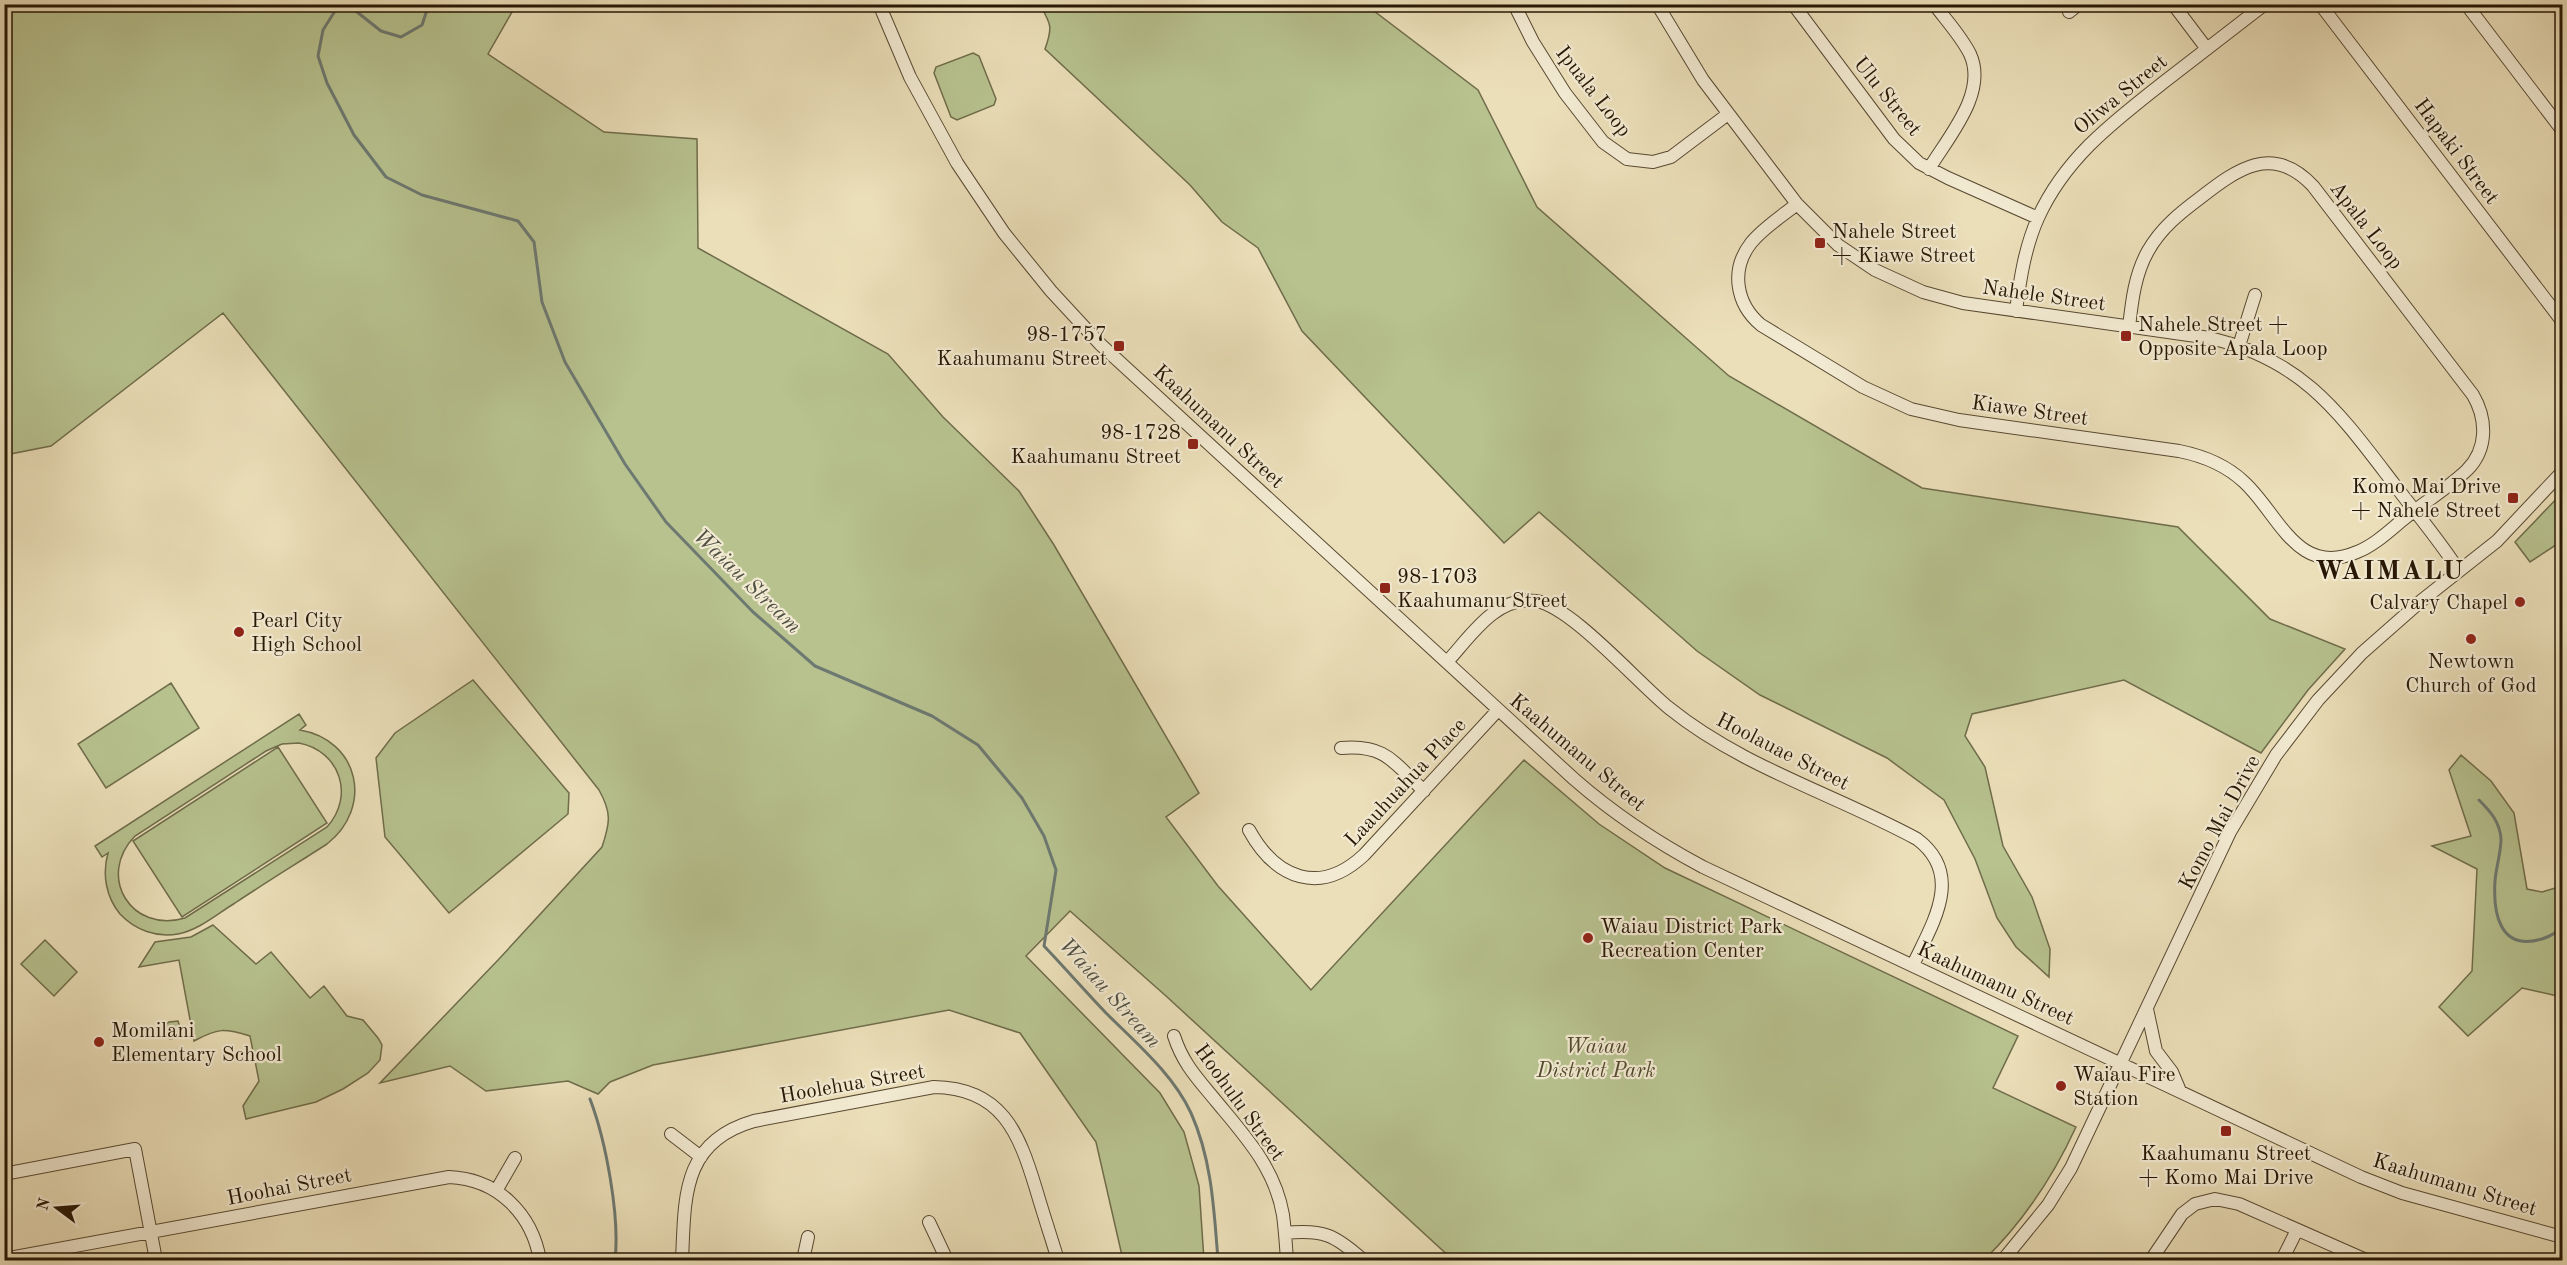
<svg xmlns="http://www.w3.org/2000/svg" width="2567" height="1265" font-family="'Old Standard TT',serif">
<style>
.green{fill:#b7c28f;stroke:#6f6c4a;stroke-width:1.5;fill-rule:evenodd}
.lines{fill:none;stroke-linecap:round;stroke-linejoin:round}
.stream{stroke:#6d7971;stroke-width:3}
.minor-casing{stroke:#584931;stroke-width:14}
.minor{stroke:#f2ead2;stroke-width:12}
.poi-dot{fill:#8f2418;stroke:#f2ead2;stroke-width:2}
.labels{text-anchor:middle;stroke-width:4.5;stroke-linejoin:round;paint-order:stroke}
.street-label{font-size:21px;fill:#271704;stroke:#f2ead2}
.poi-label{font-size:21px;fill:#271704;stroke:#f2ead2;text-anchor:start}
.park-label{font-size:21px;font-style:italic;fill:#524a2e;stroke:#f2ead2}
.water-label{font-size:22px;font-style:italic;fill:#505044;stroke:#f2ead2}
.district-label{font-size:27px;font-weight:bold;letter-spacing:1.5px;fill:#271704;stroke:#f2ead2}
</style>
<rect width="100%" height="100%" fill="#ebdfb9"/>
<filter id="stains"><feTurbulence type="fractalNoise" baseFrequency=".00333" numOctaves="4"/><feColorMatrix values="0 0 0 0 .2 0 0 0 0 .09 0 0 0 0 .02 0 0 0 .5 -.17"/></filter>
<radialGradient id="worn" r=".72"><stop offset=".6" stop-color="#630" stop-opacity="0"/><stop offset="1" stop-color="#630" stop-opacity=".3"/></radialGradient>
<!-- green -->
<path class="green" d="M5 4 516 5 488 54 604 132 697 139 698 248 888 354 943 417 1019 491 1054 545 1199 793 1166 817 1218 886 1311 990 1524 760 1599 824 1665 868 2018 1036 1993 1088 2076 1127C2053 1177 2023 1222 1984 1260H1453L1166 996 1070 911 1026 956 1160 1093 1184 1132 1199 1186 1204 1260H1123L1096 1142 1020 1033 949 1010 653 1065 610 1082 598 1094 568 1081 486 1091 450 1066 380 1083 499 959 602 847C610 823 612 813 599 790L223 313 51 446 5 455Z
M1040 5H1366L1478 90 1537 207 1729 376 1922 488 2178 527 2270 619 2345 649 2308 690 2261 753 2124 680 1972 714 1965 736 1985 767 2003 846 2032 897 2050 949 2049 977 2016 947 1997 918 1975 859 1944 800 1887 758 1760 695 1697 651 1539 512 1504 543 1302 331 1258 248 1222 222 1190 185 1045 49C1053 27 1051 24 1040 5Z
M973 53 979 56 996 99 994 105 957 120 951 117 934 73 936 67Z
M2562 493V541L2530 562 2515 542Z
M473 680 569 793 568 814 449 913 385 837 376 758 395 733Z
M171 683 199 728 106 788 78 744Z
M299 714 306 725 300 730C359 740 374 807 327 844 296 864 265 883 235 903 217 914 199 930 178 934 157 938 135 930 120 914 106 897 102 874 108 853L102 857 95 846ZM299 743C340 751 355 796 327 827L185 918C131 934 96 876 135 836L266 751 282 744Z
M278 747 327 823 182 917 133 841Z
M2461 755 2491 781 2514 813 2527 889 2542 892 2562 886V997L2522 988 2468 1036 2439 1007 2472 971 2477 869 2432 846 2471 836 2449 770Z
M213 925 256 964 271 952 310 998 324 986 347 1016 363 1020 378 1038 382 1045 380 1060 368 1073 343 1089 316 1102 246 1119 243 1106 259 1081 250 1036C224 1028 218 1028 194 1041L179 960 139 967 155 942 191 937Z
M45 940 77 972 54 996 21 964Z
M178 1021 182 1034 179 1037 170 1039 164 1034 163 1027 169 1022Z"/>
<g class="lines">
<!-- stream -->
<path class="stream" d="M429 4 422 25 401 37 381 31 352 8 335 11 323 30 318 56 327 83 354 135 386 177 422 195 518 221 534 242 542 302 565 362 625 464 666 522 753 612 815 666 932 716 978 745 1022 798 1044 836 1056 870 1044 946C1065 968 1085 991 1106 1013 1136 1043 1173 1074 1191 1113 1212 1160 1214 1210 1218 1260
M2479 800C2490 811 2500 822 2501 839 2501 853 2496 867 2495 881 2493 912 2499 952 2542 939 2549 937 2556 932 2562 929
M590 1099C606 1141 620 1217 615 1260"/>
<!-- minor casing -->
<g class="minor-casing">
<path id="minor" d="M879 4 910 77 957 163 1004 233 1051 291 1100 344 1574 779C1614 814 1656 842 1703 867L2361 1177 2402 1193 2562 1237
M1514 4 1533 42 1565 93 1603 142 1627 159 1653 162 1671 157 1728 114
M1657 4 1703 80 1797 204 1838 245 1875 270 1923 292 1963 303 2210 338C2303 360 2338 411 2394 484 2416 513 2440 541 2459 571
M1793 4 1894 139 1919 163 1948 178 2038 218
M2173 4 2207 49
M2320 4 2562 321
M2466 4 2562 130
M2069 12 2079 4
M1929 169C1948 137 1988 93 1970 54 1961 36 1946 20 1934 4
M1797 204C1782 216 1763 228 1751 243 1730 270 1736 304 1761 325L1863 387 1911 409 1959 420 2179 451C2204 456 2226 465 2244 482 2279 514 2297 578 2357 552 2375 545 2390 530 2405 518 2425 502 2448 488 2467 470 2488 449 2487 419 2473 395L2313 186C2273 143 2237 169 2200 198 2180 213 2161 228 2148 251 2135 274 2132 300 2129 327
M2016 311C2020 279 2025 247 2038 218 2065 158 2113 122 2164 82 2198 56 2231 30 2265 4
M2239 346 2255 295
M1447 662C1470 637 1496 595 1536 601 1571 606 1637 682 1669 708 1742 767 1834 794 1917 839 1965 875 1932 924 1913 965
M1341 748C1386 744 1394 763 1424 791
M1249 830C1276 879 1320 896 1364 855L1498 710
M2147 1009 2156 1051 2172 1072 2180 1091
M1174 1036C1183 1064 1198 1079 1216 1101 1245 1136 1275 1168 1283 1215 1285 1230 1286 1245 1287 1260
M671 1134 701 1157
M4 1174 135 1149 156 1260
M496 1191 515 1158
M929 1222 947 1260
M1285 1233C1323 1229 1335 1235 1363 1260
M4 1259 449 1177C498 1179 532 1214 540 1260
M682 1260C685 1198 681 1142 754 1121L934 1087C1002 1088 1019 1133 1036 1189 1043 1213 1051 1237 1058 1260
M803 1260 808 1237
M2003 1260 2048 1205 2071 1168 2230 832 2276 755 2318 700 2362 653 2421 601 2497 541 2562 472
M2151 1260 2182 1214 2195 1204 2215 1199 2239 1204 2366 1260
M2282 1260 2297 1230"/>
</g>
<!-- minor -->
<use href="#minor" class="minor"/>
</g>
<!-- markers -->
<g class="poi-dot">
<rect x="1814" y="237" width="12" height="12" rx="3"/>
<rect x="2120" y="330" width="12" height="12" rx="3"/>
<rect x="1113" y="340" width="12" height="12" rx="3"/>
<rect x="1187" y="438" width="12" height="12" rx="3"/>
<rect x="2507" y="492" width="12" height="12" rx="3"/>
<rect x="1379" y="582" width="12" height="12" rx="3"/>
<circle cx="2520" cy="602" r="6"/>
<circle cx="239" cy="632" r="6"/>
<circle cx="2471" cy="639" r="6"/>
<circle cx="1588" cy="938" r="6"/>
<circle cx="99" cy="1042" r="6"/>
<circle cx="2061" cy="1086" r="6"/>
<rect x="2220" y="1125" width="12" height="12" rx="3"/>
</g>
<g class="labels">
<!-- street labels -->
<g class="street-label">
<text transform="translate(1594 91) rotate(52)" y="7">Ipuala Loop</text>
<text transform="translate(2120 94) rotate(-39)" y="7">Oliwa Street</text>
<text transform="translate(1888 96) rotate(51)" y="7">Ulu Street</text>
<text transform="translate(2457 151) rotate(53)" y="7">Hapaki Street</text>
<text transform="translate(2367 225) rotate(52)" y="7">Apala Loop</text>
<text transform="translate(2044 295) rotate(8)" y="7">Nahele Street</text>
<text transform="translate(2030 410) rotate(8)" y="7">Kiawe Street</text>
<text transform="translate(1219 426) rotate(43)" y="7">Kaahumanu Street</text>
<text transform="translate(1783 751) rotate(27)" y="7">Hoolauae Street</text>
<text transform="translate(1578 752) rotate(40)" y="7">Kaahumanu Street</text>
<text transform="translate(1405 782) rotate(-47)" y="7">Laauhuahua Place</text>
<text transform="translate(2219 822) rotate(-62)" y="7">Komo Mai Drive</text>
<text transform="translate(1996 983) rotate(25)" y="7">Kaahumanu Street</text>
<text transform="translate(852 1083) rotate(-10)" y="7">Hoolehua Street</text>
<text transform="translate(1240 1102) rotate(54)" y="7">Hoohulu Street</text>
<text transform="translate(2455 1184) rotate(17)" y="7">Kaahumanu Street</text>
<text transform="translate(289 1186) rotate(-11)" y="7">Hoohai Street</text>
</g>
<!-- poi labels -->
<g class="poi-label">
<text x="1832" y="238">Nahele Street<tspan x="1832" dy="24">+ Kiawe Street</tspan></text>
<text x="2138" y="331">Nahele Street +<tspan x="2138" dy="24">Opposite Apala Loop</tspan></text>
<text x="1107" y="341" text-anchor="end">98-1757<tspan x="1107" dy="24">Kaahumanu Street</tspan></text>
<text x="1181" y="439" text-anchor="end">98-1728<tspan x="1181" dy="24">Kaahumanu Street</tspan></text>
<text x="2501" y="493" text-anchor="end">Komo Mai Drive<tspan x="2501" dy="24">+ Nahele Street</tspan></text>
<text x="1397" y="583">98-1703<tspan x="1397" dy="24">Kaahumanu Street</tspan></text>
<text x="2508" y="609" text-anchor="end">Calvary Chapel</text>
<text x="251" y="627">Pearl City<tspan x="251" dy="24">High School</tspan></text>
<text x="2471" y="668" text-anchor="middle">Newtown<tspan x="2471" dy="24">Church of God</tspan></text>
<text x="1600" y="933">Waiau District Park<tspan x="1600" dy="24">Recreation Center</tspan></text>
<text x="111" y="1037">Momilani<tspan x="111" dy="24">Elementary School</tspan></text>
<text x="2073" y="1081">Waiau Fire<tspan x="2073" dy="24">Station</tspan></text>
<text x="2226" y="1160" text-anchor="middle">Kaahumanu Street<tspan x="2226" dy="24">+ Komo Mai Drive</tspan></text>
</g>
<!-- park labels -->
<g class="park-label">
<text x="1596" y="1053">Waiau<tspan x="1596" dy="24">District Park</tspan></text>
</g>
<!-- water labels -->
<g class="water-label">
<text transform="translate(748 580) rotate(44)" y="8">Waiau Stream</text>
<text transform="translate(1111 992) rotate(48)" y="8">Waiau Stream</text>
</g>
<!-- district labels -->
<g class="district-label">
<text x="2390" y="579">WAIMALU</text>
</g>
</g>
<!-- margin -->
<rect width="2567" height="1265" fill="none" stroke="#ebdfb9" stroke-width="24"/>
<rect x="6" y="6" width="2555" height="1253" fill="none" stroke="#271704" stroke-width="3"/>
<rect x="12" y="12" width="2543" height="1241" fill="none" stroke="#271704" stroke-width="1.5"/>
<!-- north arrow -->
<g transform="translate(57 1208) rotate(286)" stroke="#f2ead2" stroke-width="4.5" paint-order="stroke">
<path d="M0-4.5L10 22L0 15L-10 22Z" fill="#271704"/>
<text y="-9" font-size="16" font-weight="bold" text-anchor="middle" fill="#271704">N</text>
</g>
<rect width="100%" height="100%" filter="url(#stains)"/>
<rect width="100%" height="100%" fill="url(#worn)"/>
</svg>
